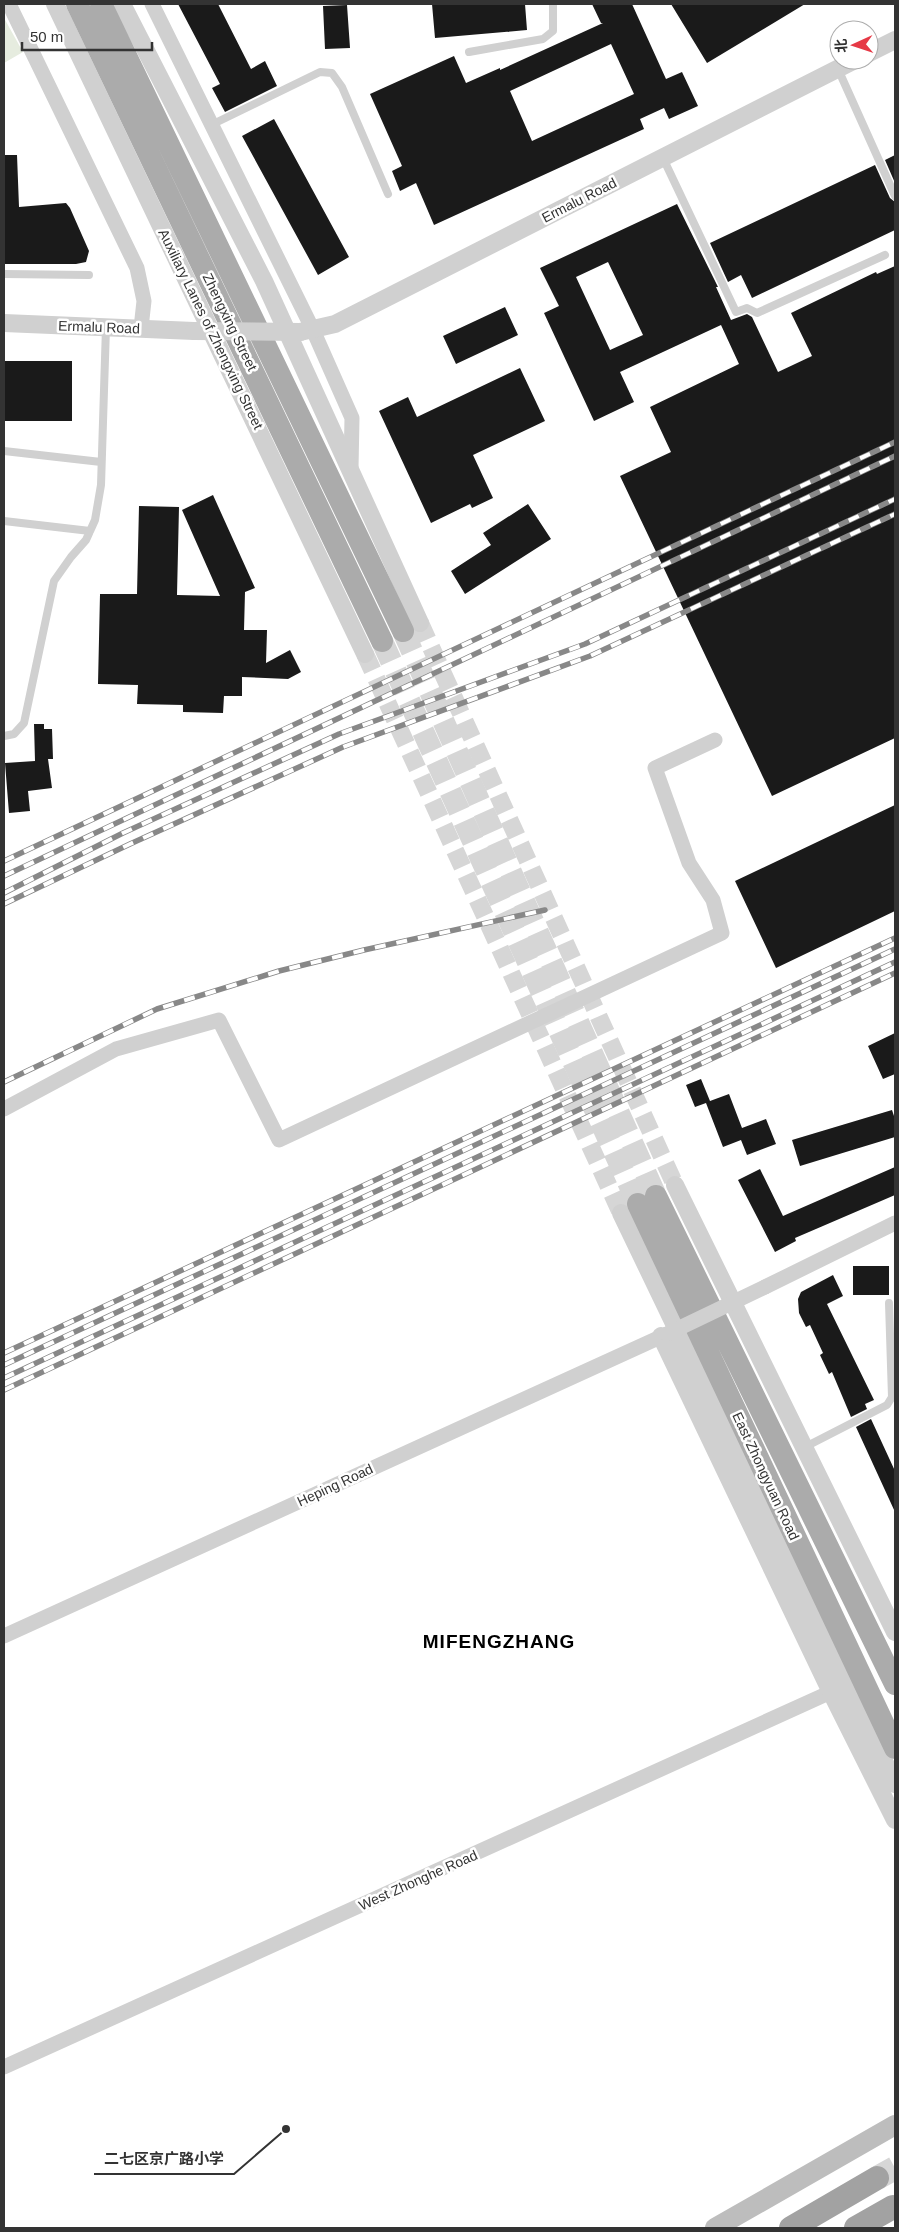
<svg xmlns="http://www.w3.org/2000/svg" width="899" height="2232" font-family="Helvetica,'Noto Sans SC',sans-serif">
<style>
.green{fill:#e6ecdf}
.building{fill:#1a1a1a;fill-rule:evenodd}
.lines{fill:none;stroke-linecap:round;stroke-linejoin:round}
.tertiary-tunnel{stroke:#d6d6d6;stroke-width:18;stroke-dasharray:18 9;stroke-linecap:butt}
.primary-tunnel{stroke:#d6d6d6;stroke-width:22;stroke-dasharray:22 11;stroke-linecap:butt}
.trunk-tunnel{stroke:#d6d6d6;stroke-width:24;stroke-dasharray:24 12;stroke-linecap:butt}
.service{stroke:#d0d0d0;stroke-width:8}
.minor{stroke:#d0d0d0;stroke-width:15}
.tertiary{stroke:#d0d0d0;stroke-width:18}
.secondary{stroke:#bdbdbd;stroke-width:20}
.primary{stroke:#ababab;stroke-width:22}
.trunk{stroke:#a2a2a2;stroke-width:24}
.rail-casing{stroke:#888;stroke-width:5.5}
.rail{stroke:#fff;stroke-width:4;stroke-dasharray:11;stroke-linecap:butt}
.minor-bridge{stroke:#d0d0d0;stroke-width:15}
.tertiary-bridge{stroke:#d0d0d0;stroke-width:18}
.labels{text-anchor:middle;stroke-width:5;stroke-linejoin:round;paint-order:stroke}
.street-label{font-size:14px;fill:#333;stroke:#fff}
.district-label{font-size:19px;font-weight:bold;letter-spacing:1px;fill:#000;stroke:#fff}
.leader{fill:none;stroke:#333;stroke-width:2}
.callout-dot{fill:#333;stroke:#fff;stroke-width:2}
.callout-label{font-size:15px;text-anchor:middle;font-weight:bold;fill:#333;stroke:#fff;stroke-width:5;stroke-linejoin:round;paint-order:stroke}
</style>
<rect width="100%" height="100%" fill="#fff"/>
<!-- green -->
<path class="green" d="M4 18 23 52 4 63Z"/>
<!-- building -->
<path class="building" d="M178 4H218L251 69 265 61 277 86 225 112 212 88 220 84Z
M432 4H525L527 30 435 38Z
M592 4H632L666 79 682 72 698 106 669 119 664 108 640 119 644 129 434 225 416 183 400 191 392 171 402 166 370 94 454 56 466 83 500 68V70L603 23H601ZM611 44 634 94 532 141 510 91Z
M671 4H805L707 63Z
M347 5 350 48 325 49 323 6Z
M274 119 349 257 318 275 242 136Z
M4 155H17L19 207 66 203 70 208 89 251 86 262 76 264H4Z
M895 155V183L885 160Z
M875 165 890 198 895 202V230L752 298 741 275 728 282 710 243Z
M677 204 718 287H716L731 320 747 314 752 317 778 372 812 356 791 313 876 272 877 274 895 266V738L772 796 620 476 671 452 650 407 739 364 721 325 620 372 634 402 594 421 544 313 559 306 540 268ZM608 262 643 335 610 350 576 277Z
M505 307 518 335 456 364 443 336Z
M4 361H72V421H4Z
M520 368 545 421 473 455 493 498 472 508 470 504 431 523 379 411 408 397 417 417Z
M213 495 255 588 245 592 244 630H267L266 663 290 650 301 672 288 679 242 677V696H224L223 713 183 712V705L137 704 138 685 98 684 100 594H137L139 506 179 507 177 595 220 596 182 510Z
M528 504 551 539 465 594 451 571 491 545 483 533Z
M34 724H44V729H52L53 759H48L52 788 28 791 30 811 9 813 5 763 35 761Z
M895 805V911L776 968 735 881Z
M895 1033V1074L883 1079 868 1046Z
M701 1079 710 1101 729 1094 742 1128 766 1119 776 1144 747 1155 741 1140 723 1147 706 1103 695 1107 686 1085Z
M892 1110 895 1119V1137L800 1166 792 1140Z
M895 1167V1195L795 1238 796 1241 775 1252 738 1180 760 1169 783 1216Z
M853 1266H889V1295H853Z
M833 1275 843 1296 827 1304 874 1400 865 1404 867 1409 851 1417 832 1372 829 1374 820 1355 823 1353 810 1325 806 1327 799 1313 798 1299 801 1292Z
M871 1419 895 1471V1512L856 1427Z"/>
<g class="lines">
<!-- tertiary-tunnel -->
<path class="tertiary-tunnel" d="M420 623 675 1185
M365 654 621 1213"/>
<!-- primary-tunnel -->
<path class="primary-tunnel" d="M403 631 656 1196
M382 641 638 1204"/>
<!-- trunk-tunnel -->
<path class="trunk-tunnel" d="M877 2178 895 2168"/>
<!-- service -->
<path class="service" d="M469 52 543 39 553 31V4
M838 69 895 196
M211 125 320 72 332 73 342 87 388 194
M663 158 736 312 747 308 757 313 885 255
M4 274 89 275
M4 451 101 462
M4 521 90 531
M4 736 14 734 24 723 54 581 71 557 86 540 95 520 101 485 106 327
M805 1447 887 1405 892 1397 889 1303"/>
<!-- minor -->
<path class="minor" d="M9 4 137 268 144 301 141 328
M152 4 313 330 352 418 351 468
M4 1109 116 1049 219 1020 279 1140 722 933 713 900 689 863 655 768 715 740
M765 1287 895 1223
M4 1636 667 1334
M4 2067 831 1692"/>
<!-- tertiary -->
<path class="tertiary" d="M55 4 365 654
M122 4 264 281 420 623
M869 53 895 40
M4 323 194 331
M300 332 335 324 855 60
M675 1185 895 1632
M621 1213 895 1784
M661 1336 831 1692 895 1820"/>
<!-- secondary -->
<path class="secondary" d="M715 2228 895 2125"/>
<!-- primary -->
<path class="primary" d="M77 4 382 641
M101 4 403 631
M656 1196 895 1684
M638 1204 895 1748"/>
<!-- trunk -->
<path class="trunk" d="M791 2228 877 2178
M856 2228 893 2207"/>
<!-- rail casing -->
<g class="rail-casing">
<path id="rail" d="M4 861 895 442
M4 876 895 456
M4 893 123 833 339 734 585 644 895 499
M4 904 130 844 343 747 590 656 895 514
M4 1082 157 1009 279 971 364 950 545 910
M4 1353 895 938
M4 1365 895 949
M4 1378 895 962
M4 1390 895 973"/>
</g>
<!-- rail -->
<use href="#rail" class="rail"/>
<!-- minor-bridge -->
<path class="minor-bridge" d="M667 1334 765 1287"/>
<!-- tertiary-bridge -->
<path class="tertiary-bridge" d="M194 331 300 332"/>
</g>
<g class="labels">
<!-- street labels -->
<g class="street-label">
<text transform="translate(579 200) rotate(-27)" y="5">Ermalu Road</text>
<text transform="translate(230 322) rotate(64)" y="5">Zhengxing Street</text>
<text transform="translate(99 327) rotate(2)" y="5">Ermalu Road</text>
<text transform="translate(211 329) rotate(64)" y="5">Auxiliary Lanes of Zhengxing Street</text>
<text transform="translate(766 1476) rotate(65)" y="5">East Zhongyuan Road</text>
<text transform="translate(335 1485) rotate(-25)" y="5">Heping Road</text>
<text transform="translate(418 1880) rotate(-24)" y="5">West Zhonghe Road</text>
</g>
<!-- district labels -->
<g class="district-label">
<text x="499" y="1648">MIFENGZHANG</text>
</g>
</g>
<!-- callouts -->
<path class="leader" d="M286 2129L234 2174H94"/>
<circle class="callout-dot" cx="286" cy="2129" r="5"/>
<g class="callout-label">
<text x="164" y="2164">二七区京广路小学</text>
</g>
<!-- border -->
<rect width="899" height="2232" fill="none" stroke="#333333" stroke-width="10"/>
<!-- north arrow -->
<g transform="translate(854 45) rotate(267)"><circle r="24" fill="#ffffff" stroke="#adadad"/>
<path d="M0-4L9 19L0 12L-9 19Z" fill="#e63946"/>
<text y="-8" font-size="14" font-weight="bold" text-anchor="middle" fill="#333333">北</text>
</g>
<!-- scale -->
<path d="M22 42v8h130v-8" fill="none" stroke="#333333" stroke-width="2.5"/>
<text x="30" y="42" font-size="15" fill="#333333" stroke="#ffffff" stroke-width="4" paint-order="stroke">50 m</text>
</svg>
